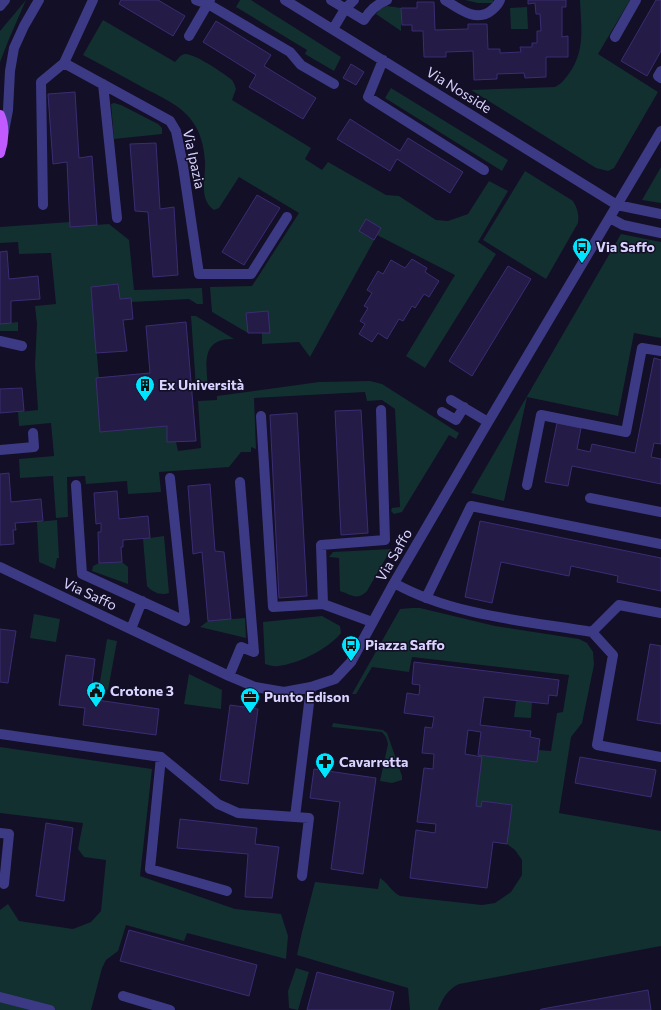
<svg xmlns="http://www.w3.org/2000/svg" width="661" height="1010" font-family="Commissioner,sans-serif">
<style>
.green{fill:#12302f}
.building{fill:#241b47;stroke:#3b2d73}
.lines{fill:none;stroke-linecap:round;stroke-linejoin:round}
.minor{stroke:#3d3a85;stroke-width:10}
.major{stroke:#c25bff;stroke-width:10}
.labels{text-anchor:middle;stroke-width:3;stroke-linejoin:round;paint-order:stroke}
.street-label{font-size:14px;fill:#d9d4ff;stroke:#130f26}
.poi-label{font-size:14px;font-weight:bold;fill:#d9d4ff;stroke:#130f26;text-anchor:start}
</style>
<rect width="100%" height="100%" fill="#130f26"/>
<!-- green -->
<path class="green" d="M26 0 9 39 0 62V31Z
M240 0H251L341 57 334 71 305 54 307 50 236 7Z
M465 0H493V3H478Z
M580 0H630L598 54 658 92 614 168 608 171 596 168 471 90 555 87C561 84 563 81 568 75 586 50 581 28 580 0Z
M387 6 401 8V31L376 14 380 9Z
M527 7 528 29H511L510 8Z
M103 20 175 62C178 59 180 55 185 54 194 53 225 74 232 80 234 83 235 86 236 89L232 100 311 148 305 159 322 170 328 162 386 195 399 196 436 220 448 221 468 214 489 181 508 191 478 242 496 254 425 368 406 356 455 275 377 235 310 357 299 342 262 344V333H248L212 312 210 287 252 286 299 213 239 177 219 208 214 210C198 199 206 177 205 162 204 147 201 133 192 121 181 105 159 96 142 87 123 76 103 66 83 55Z
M391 88 508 160 502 171 385 98Z
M114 103 121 105 158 124 162 128V134L114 139 111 104Z
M661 167V203L642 200Z
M525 171 573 201C578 209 579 215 578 223L546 279 483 240Z
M70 222V227L109 224 129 240 134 290 202 288 203 304H197L189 299 131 302V298L120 299 118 284 91 288 99 378H96L100 432 167 426V442H176L178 451 201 448 198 401 217 400V396L319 382 370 381 382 384 459 433 456 439 449 435 402 512 394 514 391 511 392 508 400 507 395 409 382 400 367 401 365 392 254 398 256 449 251 447V452H241L229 467 159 472 161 492 128 494 127 481 86 484 85 476 67 477 68 517 56 518 53 476 20 478 19 459 54 456 51 423 19 426 18 412 38 410 35 365 37 324 35 306 56 304 51 253 19 254 18 242 0 243V227Z
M621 234 661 242V338L634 333 618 416 527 397 504 501 471 493Z
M191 316H196L234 339C201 338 206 363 208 387L196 388Z
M18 322V331H0V324Z
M57 520 59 558H57L55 569 39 562 37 522Z
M164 536 169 593C161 596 152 592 147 586L143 539Z
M391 549 367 591C357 601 352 595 340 591L339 558 329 557 333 552Z
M122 562 128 567V584L92 571 93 566 99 563Z
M412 608H420L495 626 579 639 587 643 593 652 594 665 582 723 571 737 559 813 661 831V946L459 984C447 990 443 998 438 1010H410L408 988 297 955 302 932 315 882 378 889 380 878C388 883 391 891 400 896L482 905 495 903 511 892 522 875V860L515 850 507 844 512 805 482 801 481 807 476 806 481 757 478 755 537 762 538 750 551 751 557 713 563 712 569 675 412 657 409 672 372 667 356 694H352L400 609Z
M34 614 60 619 56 642 30 638Z
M322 616 340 626 341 633C328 649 298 664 278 666 274 667 269 665 265 664L263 622Z
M245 618 246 638 200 627 208 621Z
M107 639 117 641 108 690 99 688Z
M189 674 222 690 221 709 184 704Z
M516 701 532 702 531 718 514 717Z
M333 723 383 730 387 733 402 776V780L392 783 380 781 388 744 386 737 382 732 332 727Z
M0 747 152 769 140 876 235 909 281 914 288 936 286 959 187 933 184 941 126 925 118 951 106 960 102 968 91 1010H0V910L8 904 19 921 73 929 91 922 101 911 106 860 84 857 78 849 83 823 0 813Z
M296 968 309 972 298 1010 289 1008 288 991Z"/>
<!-- building -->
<path class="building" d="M121 0H158L185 16 173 36 119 4Z
M528 0H566V7H562V37L568 36V57H546V77L525 78 524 73 497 74V79L474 80 473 51 446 52V57H424L423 31H412V25H402L401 8H417V2H434L435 30 468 29V24H487L488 49H500V53L521 52 520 47H532V43H537V31H541L540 14H536L535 3 528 4Z
M656 0H661V51L647 76 621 61Z
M216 21 271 55 264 66 316 98 303 119 249 87 256 75 203 42Z
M351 64 364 72 356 85 343 78Z
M75 92 79 158 92 156 97 225 70 227 67 162 53 164 48 94Z
M350 119 400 151 408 138 463 172 450 193 397 159 390 171 337 139Z
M156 143 160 209 174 207 178 275 153 277 148 212 135 211 130 144Z
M257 195 280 208 244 265 222 252Z
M366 219 381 228 374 240 359 231Z
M7 251 9 279 38 276 40 299 11 301V323L0 324V252Z
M412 259 427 268 425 272 439 281 429 297 424 294 415 308 412 306 403 321 399 319 387 339 378 333 372 342 359 334 365 324 360 321 368 308 364 306 372 293 367 290 378 271 383 274 391 260 405 268Z
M508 266 531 279 472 376 449 361Z
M118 284 120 299 131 298 133 319 123 320 127 351 96 353 91 287Z
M268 311 270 333H248L246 313Z
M186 322 196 441 167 442V426L100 432 96 378 150 373 146 326Z
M654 358 661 360V444L654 443 651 457 661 459V484L572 466 568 486 545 482 557 423 581 428 577 449 590 452 592 444 635 453Z
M22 388 24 411 0 413V389Z
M361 410 368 533 341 535 335 411Z
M297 413 307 596 279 598 270 415Z
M9 473 11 502 41 499 43 521 15 523 16 530H13L14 544 0 545V474Z
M210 484 215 551 224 552 231 619 208 621 202 552 193 554 188 486Z
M117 491 119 519 148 516 150 538 123 540V547H121L122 562 99 563 98 532H101V523L96 524 94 493Z
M480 521 661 558V591L617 582 618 576 571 566 569 576 501 562 492 603 465 597Z
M0 629 16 631 8 683 0 682Z
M650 644 661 646V724L637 720Z
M66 655 95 659 90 699 159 709 156 735 83 725 85 708 59 705Z
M414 662 559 680 557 696 549 695 548 704 484 697 480 725 531 731 530 737 540 739 537 762 478 755 481 732 468 730 465 754 482 757 476 806 481 807 482 801 512 805 507 844 493 842 487 888 410 878 416 830 435 833 436 824 417 822 424 768 433 769 434 754 422 753 425 727 432 728 434 717 404 713 407 693 419 695 420 685 412 684Z
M230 705 258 709 248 784 220 780Z
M580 757 656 770 651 797 575 783Z
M314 769 376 778 363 874 331 869 340 802 310 798Z
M180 819 257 828 255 844 279 847 272 898 245 897 248 854 177 848Z
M46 823 73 828 64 901 36 896Z
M129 930 257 965 249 996 120 961Z
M317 972 394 992 390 1010H307Z
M648 990 651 1010H540L542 1009Z"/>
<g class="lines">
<!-- minor -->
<path class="minor" d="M196 0 208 4 290 52 301 65 334 84
M285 0 617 205 661 214
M331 0 364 20C370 10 376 5 387 0
M445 0C459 9 477 23 492 10 496 7 498 5 500 0
M0 6 5 0
M333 29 345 9 354 0
M189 36 210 0
M615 37 636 0
M383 60 368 97 484 170
M64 63 170 121 176 131 183 166 199 274H251L287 217
M661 71 658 76 661 78
M103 84 117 218
M4 131 8 110 10 71 14 48 24 26 39 0
M43 205 41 82 64 63 93 0
M610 218 623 225 661 233
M0 341 22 346
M451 400 488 422
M442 412 456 420 464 407
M261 416 273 607 323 604
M0 450 34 447 33 433
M76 485 82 574 185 621 170 478
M527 485 541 415 626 432 642 348 661 351
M590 498 661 512
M0 567 229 676 255 687 284 692 311 687 335 679 351 662 394 583 481 434 661 131
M394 583C453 616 527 621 592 632L619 605 661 613
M426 598 471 506 661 544
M372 622 323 604 321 545 385 540 381 410
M131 629 142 601
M592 632 613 655 597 745 661 757
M229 676 241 647 254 652 240 482
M0 734 161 757 218 804 238 813 295 817 311 687
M161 757 150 869 227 891
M295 817 309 818 302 876
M0 833 9 834 4 884
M123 996 170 1010
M0 997 50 1010"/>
<!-- major -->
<path class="major" d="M0 115C5 126 4 141 0 153"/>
</g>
<!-- icons -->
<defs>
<g id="bus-pin" transform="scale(1)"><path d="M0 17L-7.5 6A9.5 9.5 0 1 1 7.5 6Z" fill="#00e5ff" stroke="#130f26"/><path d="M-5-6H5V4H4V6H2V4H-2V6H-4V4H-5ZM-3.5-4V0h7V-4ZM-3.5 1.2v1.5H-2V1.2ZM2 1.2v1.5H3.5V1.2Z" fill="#111"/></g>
<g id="building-pin" transform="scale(1)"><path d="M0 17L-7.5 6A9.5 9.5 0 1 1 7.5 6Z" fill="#00e5ff" stroke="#130f26"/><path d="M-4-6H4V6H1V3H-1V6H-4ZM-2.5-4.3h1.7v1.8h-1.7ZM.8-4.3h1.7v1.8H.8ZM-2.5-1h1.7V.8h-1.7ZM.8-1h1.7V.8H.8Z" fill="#111"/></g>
<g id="civic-pin" transform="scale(1)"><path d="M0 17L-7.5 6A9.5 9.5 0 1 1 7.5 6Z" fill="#00e5ff" stroke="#130f26"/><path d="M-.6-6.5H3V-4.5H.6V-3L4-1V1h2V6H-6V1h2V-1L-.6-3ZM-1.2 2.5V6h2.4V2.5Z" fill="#111"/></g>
<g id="office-pin" transform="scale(1)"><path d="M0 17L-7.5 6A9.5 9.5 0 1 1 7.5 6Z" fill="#00e5ff" stroke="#130f26"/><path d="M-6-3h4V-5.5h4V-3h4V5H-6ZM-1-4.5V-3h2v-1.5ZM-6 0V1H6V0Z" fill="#111"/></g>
<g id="pharmacy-pin" transform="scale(1)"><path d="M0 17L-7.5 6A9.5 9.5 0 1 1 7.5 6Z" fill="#00e5ff" stroke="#130f26"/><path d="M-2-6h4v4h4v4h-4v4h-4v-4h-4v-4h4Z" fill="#111"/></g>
</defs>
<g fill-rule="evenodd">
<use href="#bus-pin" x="582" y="247"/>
<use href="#building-pin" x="145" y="385"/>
<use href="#bus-pin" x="351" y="645"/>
<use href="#civic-pin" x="96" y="691"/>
<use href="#office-pin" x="250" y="697"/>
<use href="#pharmacy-pin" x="325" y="762"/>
</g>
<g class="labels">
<!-- street labels -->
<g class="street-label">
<text transform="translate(459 90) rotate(32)" y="5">Via Nosside</text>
<text transform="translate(194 159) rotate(78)" y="5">Via Ipazia</text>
<text transform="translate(394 555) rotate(-60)" y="5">Via Saffo</text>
<text transform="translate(90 594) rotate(25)" y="5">Via Saffo</text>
</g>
<!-- poi labels -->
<g class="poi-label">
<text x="596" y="252">Via Saffo</text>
<text x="159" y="390">Ex Università</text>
<text x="365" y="650">Piazza Saffo</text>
<text x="110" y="696">Crotone 3</text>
<text x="264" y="702">Punto Edison</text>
<text x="339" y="767">Cavarretta</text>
</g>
</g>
</svg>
